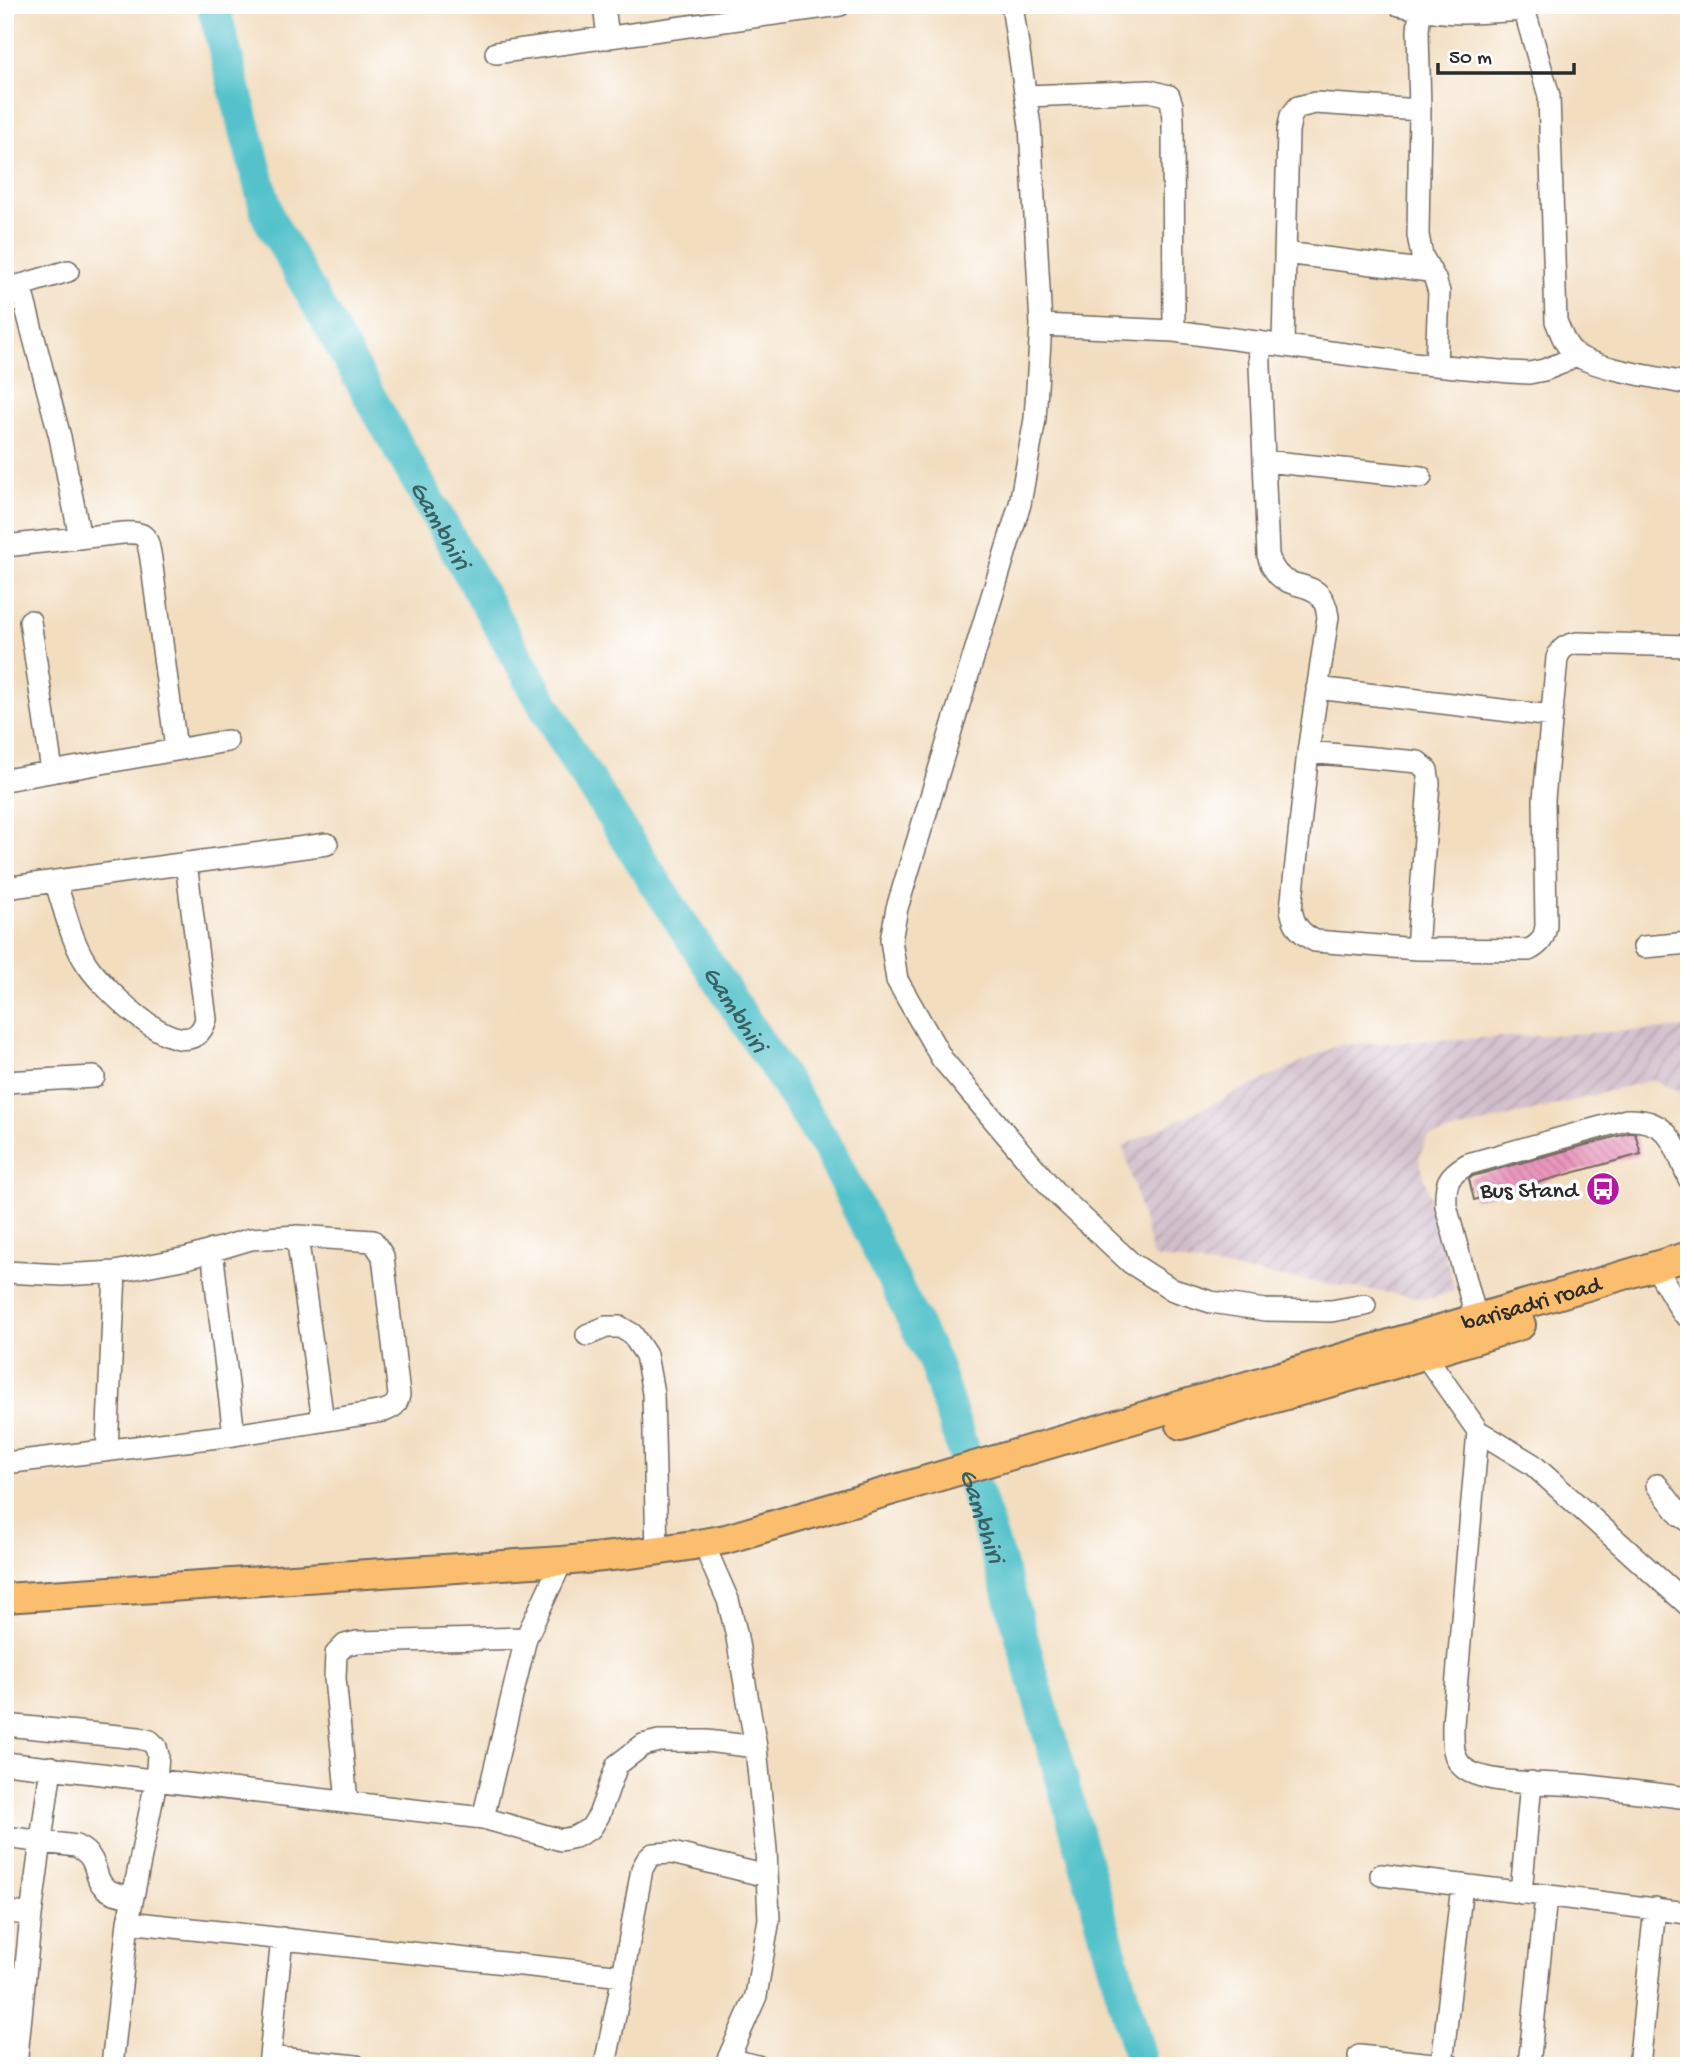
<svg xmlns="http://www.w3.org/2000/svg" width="1694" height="2071" font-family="'Gochi Hand',sans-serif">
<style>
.industrial{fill:url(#industrial-furrows)}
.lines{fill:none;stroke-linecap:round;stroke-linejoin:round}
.river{stroke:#54c2cb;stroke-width:33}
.building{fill:url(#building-back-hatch)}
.minor-casing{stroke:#71695f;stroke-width:24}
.major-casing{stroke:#71695f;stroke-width:32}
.minor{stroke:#fff;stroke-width:21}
.major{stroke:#fabe6e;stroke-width:28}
.labels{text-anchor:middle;stroke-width:7;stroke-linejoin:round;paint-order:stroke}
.poi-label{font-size:24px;fill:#2b2b2b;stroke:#fff;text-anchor:end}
.street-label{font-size:24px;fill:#2b2b2b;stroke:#fff}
.water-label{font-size:26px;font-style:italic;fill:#396063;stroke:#fff}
</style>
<defs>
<pattern id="industrial-furrows" width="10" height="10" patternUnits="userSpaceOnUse" patternTransform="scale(1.75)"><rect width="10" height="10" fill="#d1bdca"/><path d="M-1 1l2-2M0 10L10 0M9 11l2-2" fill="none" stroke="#aa9aa4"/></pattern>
<pattern id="building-back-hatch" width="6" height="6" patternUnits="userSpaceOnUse" patternTransform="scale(1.75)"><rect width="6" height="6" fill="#eb98bd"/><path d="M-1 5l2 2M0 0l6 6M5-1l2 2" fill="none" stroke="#bf7c9a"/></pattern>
</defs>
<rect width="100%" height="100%" fill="#fff"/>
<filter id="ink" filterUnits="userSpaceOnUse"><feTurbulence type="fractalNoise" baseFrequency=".0143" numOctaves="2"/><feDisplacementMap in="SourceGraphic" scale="14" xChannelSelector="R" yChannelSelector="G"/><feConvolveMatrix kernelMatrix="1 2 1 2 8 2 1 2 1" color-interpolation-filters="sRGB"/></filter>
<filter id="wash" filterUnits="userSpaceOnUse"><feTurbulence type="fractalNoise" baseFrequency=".00686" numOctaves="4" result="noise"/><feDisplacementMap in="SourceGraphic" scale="28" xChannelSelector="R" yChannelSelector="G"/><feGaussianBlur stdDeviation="1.57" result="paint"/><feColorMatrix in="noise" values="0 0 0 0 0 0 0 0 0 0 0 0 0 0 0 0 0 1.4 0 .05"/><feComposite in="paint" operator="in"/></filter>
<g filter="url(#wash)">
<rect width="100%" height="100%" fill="#f2ddbf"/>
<!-- industrial -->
<path class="industrial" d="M1689 1028V1096L1652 1080 1427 1138 1419 1158 1455 1291 1427 1299 1153 1257 1123 1146 1338 1045Z"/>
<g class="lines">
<!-- river -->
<path class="river" id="s1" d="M213 5 268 217 573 756 829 1150 935 1364 1010 1596 1139 2054 1138 2066"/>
</g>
<g id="blocks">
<!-- building -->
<path class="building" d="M1629 1133H1635L1641 1154 1474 1200 1469 1179 1473 1176Z"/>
</g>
</g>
<g filter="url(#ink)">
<use href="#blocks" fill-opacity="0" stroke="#71695f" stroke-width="2"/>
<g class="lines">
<!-- minor casing -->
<g class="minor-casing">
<path id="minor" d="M604 5 608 38
M1012 5 1030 126 1041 325 1035 419 1020 504 897 908 891 940 897 980 942 1059 1055 1192 1131 1263 1173 1290 1211 1302 1265 1310 1331 1311 1365 1305
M1398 5 1420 9 1418 31 1420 110 1418 235 1422 256 1435 279 1439 292 1436 365
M1523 5 1549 96 1556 321C1561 333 1565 346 1575 354 1595 369 1662 378 1689 384
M1420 9C1455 16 1489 12 1524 10
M496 53 840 5
M1027 96 1150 91 1169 96 1172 105 1173 122 1174 331
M1285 253 1429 271
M20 285 60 437 80 538
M5 290 68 271
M1041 325 1174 331 1413 363 1510 372 1529 373 1544 370 1562 363 1575 354
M1259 342 1268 555C1281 603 1322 568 1328 617L1308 752 1291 909C1294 926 1300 933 1315 941L1417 949
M1283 345 1288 131 1291 116 1298 107 1315 103 1420 110
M1264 461 1421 477
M5 546 123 533C147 532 147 536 151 559L176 749
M30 621 52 771
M1317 688 1552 716
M1308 752 1418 762 1427 770 1429 783 1417 949 1529 950C1540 944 1544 939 1546 926L1544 799 1557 658C1561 648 1566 645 1577 643L1689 646
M5 780 227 741
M55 881C65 909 71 942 88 966 104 989 190 1077 206 1019L186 863
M5 888 327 844
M1644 947 1689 943
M5 1082 94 1077
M297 1236 323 1421
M212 1250 234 1435
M1655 1266 1682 1312 1689 1318
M5 1272 63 1275 115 1272 187 1258 251 1239 297 1236 373 1241 383 1256 399 1395C397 1405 394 1407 384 1411L234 1435 5 1463
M1480 1332 1446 1206C1445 1183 1447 1176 1468 1164L1626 1120C1670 1118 1674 1145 1689 1179
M587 1335 606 1327H620L632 1334 646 1355 653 1393 657 1552
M1425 1355 1478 1431 1532 1464 1689 1606
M1478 1431 1453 1724C1453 1740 1451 1759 1465 1769 1487 1785 1553 1783 1581 1785 1617 1789 1653 1794 1689 1798
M107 1449 115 1272
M1657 1485 1680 1515 1689 1521
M710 1559 728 1600 736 1632 756 1747
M5 1725 139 1738 150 1741 156 1747 158 1755 156 1781 128 1922 112 2066
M5 1763 483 1818 561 1840 575 1837 591 1828 599 1815 617 1765 643 1745 659 1741H707L756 1747 766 1850 769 1919 756 1996 725 2066
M347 1802 335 1678 336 1654 345 1645 357 1642 526 1638
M483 1818 526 1638 562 1561
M5 1837 76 1846C111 1863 79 1891 133 1897
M1381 1875 1687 1913
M1521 1893 1531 1782
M5 1911 31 1915
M128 1922 623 1976 605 2065 611 2066
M623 1976 642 1869 647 1860 653 1854 672 1853 767 1876
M1359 2056 1451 2066
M270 2057 356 2066
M728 2059 757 2066
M1442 2064 1462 1885
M16 2066 31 1915 51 1767
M269 2066 282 1938
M1529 2066 1546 1896
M1639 2066 1655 1908"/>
</g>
<!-- major casing -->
<g class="major-casing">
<g id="major">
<path d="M1181 1425 1391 1365 1521 1325"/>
<path id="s2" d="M5 1598 562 1561C618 1556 671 1550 726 1539L1689 1256"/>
</g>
</g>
<!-- minor -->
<use href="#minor" class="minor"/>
<!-- major -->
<use href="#major" class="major"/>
</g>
</g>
<!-- icons -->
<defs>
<g id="bus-disc" transform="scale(1.75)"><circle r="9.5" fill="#b5179e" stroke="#fff"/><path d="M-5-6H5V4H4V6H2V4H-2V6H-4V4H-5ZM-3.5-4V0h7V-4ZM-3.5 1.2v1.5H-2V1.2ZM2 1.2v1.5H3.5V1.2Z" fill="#fff"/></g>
</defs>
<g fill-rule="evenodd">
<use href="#bus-disc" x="1603" y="1189"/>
</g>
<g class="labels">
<!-- poi labels -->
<g class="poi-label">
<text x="1578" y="1197">Bus Stand</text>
</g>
<!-- street labels -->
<g class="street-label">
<text dy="8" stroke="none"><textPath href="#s2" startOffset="1563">barisadri road</textPath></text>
</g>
<!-- water labels -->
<g class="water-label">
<text dy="9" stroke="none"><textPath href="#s1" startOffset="572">Gambhiri</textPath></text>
<text dy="9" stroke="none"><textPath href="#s1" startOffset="1139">Gambhiri</textPath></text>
<text dy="9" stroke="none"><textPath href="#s1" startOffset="1706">Gambhiri</textPath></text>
</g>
</g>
<!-- margin -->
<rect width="1694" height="2071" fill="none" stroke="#fff" stroke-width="28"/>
<!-- scale -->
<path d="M1438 63v10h136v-10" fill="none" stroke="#2b2b2b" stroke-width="3.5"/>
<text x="1449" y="63" font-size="21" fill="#2b2b2b" stroke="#ffffff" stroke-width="5" paint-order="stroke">50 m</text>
</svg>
